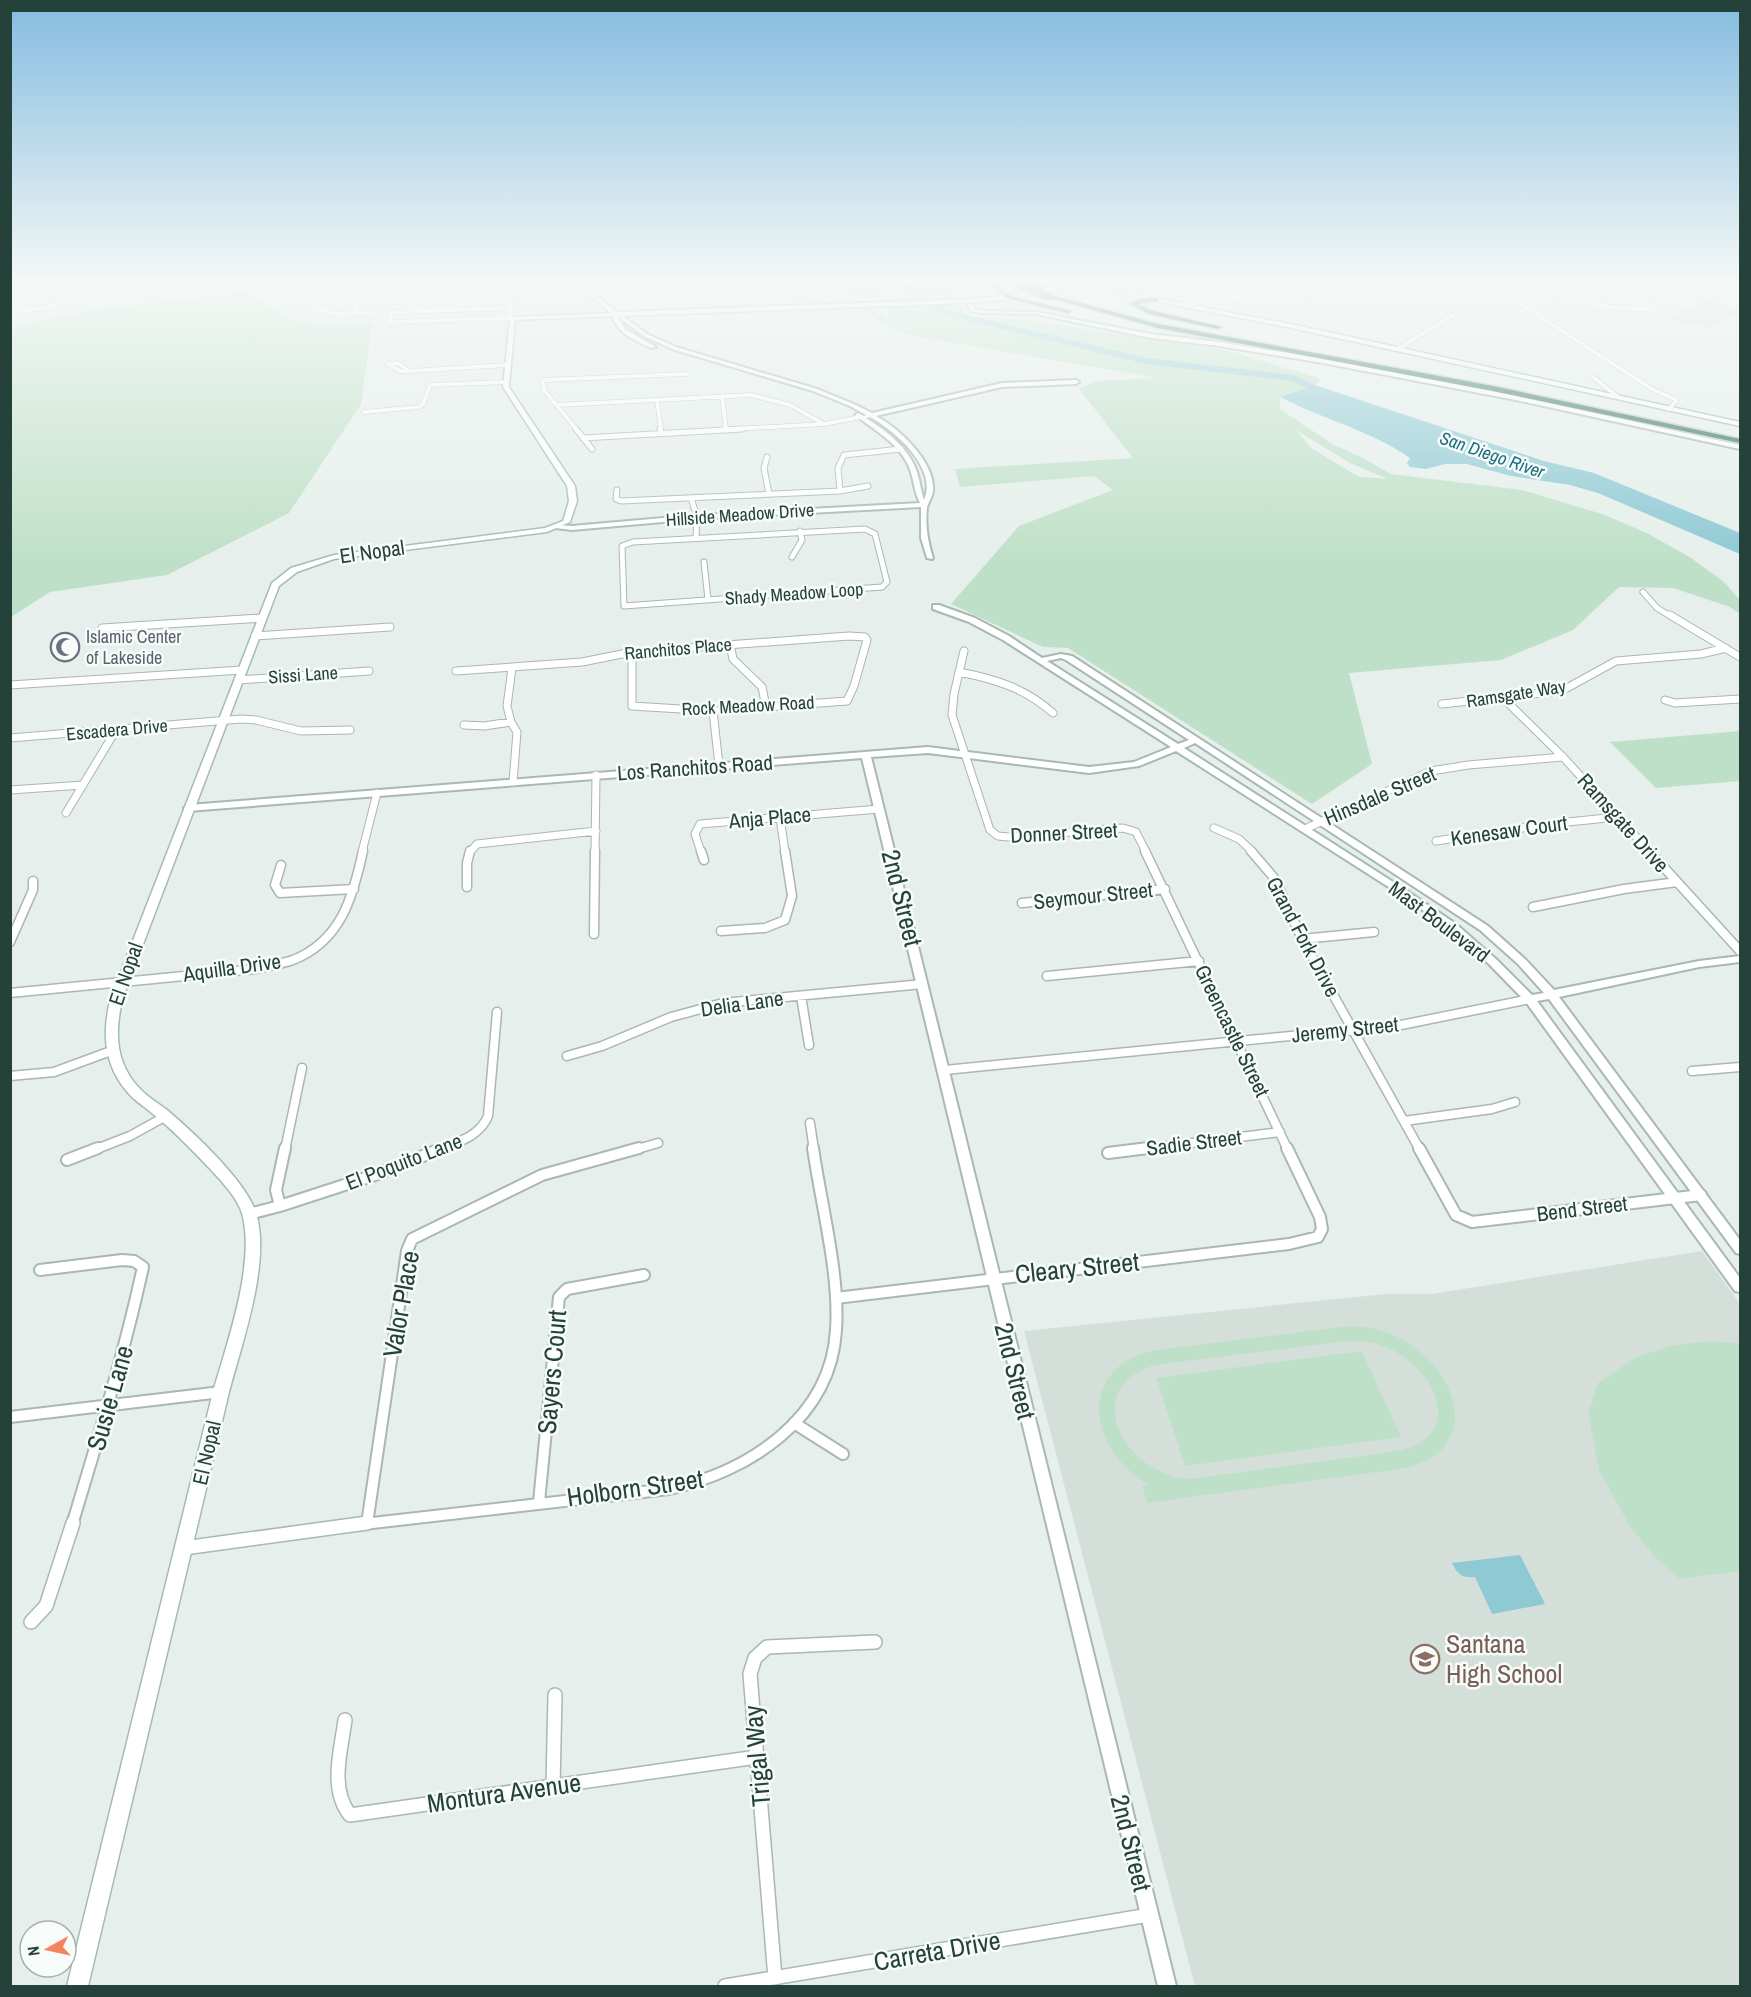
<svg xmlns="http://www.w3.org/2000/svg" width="1751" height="1997" font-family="'Archivo Narrow',sans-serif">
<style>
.built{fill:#d4dfda}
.green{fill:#bfe0c8;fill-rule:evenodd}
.water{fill:#8ec9d4}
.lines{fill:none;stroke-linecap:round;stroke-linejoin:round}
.river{fill:#8ec9d4;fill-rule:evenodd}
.minor-far5-casing{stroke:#a8b8b2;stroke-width:5}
.minor-far4-casing{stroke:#a8b8b2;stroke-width:7}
.minor-far3-casing{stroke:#a8b8b2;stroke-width:9}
.minor-far2-casing{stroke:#a8b8b2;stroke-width:11}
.minor-far1-casing{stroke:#a8b8b2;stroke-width:14}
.minor-casing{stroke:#a8b8b2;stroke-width:16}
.tertiary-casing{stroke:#a8b8b2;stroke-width:4}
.secondary-casing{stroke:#a4bbb3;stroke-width:3}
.motorway-casing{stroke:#c2cac8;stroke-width:3}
.minor-far5{stroke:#fff;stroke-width:4}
.minor-far4{stroke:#fff;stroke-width:5}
.minor-far3{stroke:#fff;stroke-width:7}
.minor-far2{stroke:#fff;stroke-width:8}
.minor-far1{stroke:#fff;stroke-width:10}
.minor{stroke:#fff;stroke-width:13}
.tertiary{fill:#fff;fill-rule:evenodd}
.secondary{fill:#fff;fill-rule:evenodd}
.motorway{fill:#2f6f62;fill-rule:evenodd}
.motorway-bridge-casing{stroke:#c2cac8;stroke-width:9;stroke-linecap:butt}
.motorway-bridge{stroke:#2f6f62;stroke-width:8}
.labels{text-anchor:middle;stroke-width:5;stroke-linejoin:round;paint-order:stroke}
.far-water-label{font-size:18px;font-style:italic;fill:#1c6f80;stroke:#f7fbf9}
.far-street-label{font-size:18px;fill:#24423a;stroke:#f7fbf9}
.far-worship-label{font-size:18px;fill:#5b616d;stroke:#f7fbf9;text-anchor:start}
.street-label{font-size:21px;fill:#24423a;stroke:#f7fbf9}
.near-street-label{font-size:26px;fill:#24423a;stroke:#f7fbf9}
.near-education-label{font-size:26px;fill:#785e54;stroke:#f7fbf9;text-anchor:start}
</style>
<rect width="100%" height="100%" fill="#e6efeb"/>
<!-- built -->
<path class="built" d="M1706 300 1740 308V312L1709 328 1666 318Z
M1702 1251 1740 1304V1986H1195L1024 1331 1386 1294H1432Z"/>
<!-- green -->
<path class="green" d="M837 282H844L847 284 891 298 894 307 957 303 969 316 1027 320 1230 351 1321 379 1315 385 1280 397V409L1334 445 1363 458 1391 474 1522 490 1602 514 1647 533 1691 558 1723 581 1740 600V614L1730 607 1673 588 1619 587 1573 630 1501 660 1349 673 1372 764 1312 804 1068 648 1043 647 951 604 1019 526 1113 490 1094 476 960 487 955 469 1133 458 1079 389 1096 381 1155 378 905 334 884 325 860 308H873L889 321 886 301 843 289ZM1296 430 1350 463 1388 479 1359 477 1311 448Z
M873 282H933L957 299Z
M246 292 295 321 333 324 372 323 361 404 289 513 167 575 50 592 11 617V327L101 309Z
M1740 731V781L1656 788 1610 742Z
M1342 1327C1363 1325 1384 1329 1403 1340 1458 1370 1484 1449 1406 1468L1147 1503 1142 1486 1149 1485C1088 1450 1075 1366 1156 1350ZM1348 1341C1423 1336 1480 1435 1398 1451L1189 1479C1116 1472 1080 1380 1161 1364Z
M1709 1341 1740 1343V1571L1680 1579 1654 1556 1629 1525 1599 1470 1588 1413 1598 1383 1636 1357 1671 1346Z
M1362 1351 1401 1437 1185 1466 1156 1378Z"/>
<!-- water -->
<path class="water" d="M1315 385 1544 461 1594 473 1740 533V554L1598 493 1570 485 1511 476 1467 464H1445L1426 469 1410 467 1407 463 1410 458C1370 430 1322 419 1280 397Z
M1520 1555 1545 1604 1492 1614 1475 1577C1462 1578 1458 1575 1452 1563Z"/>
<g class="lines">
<!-- river -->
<path class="river" d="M895 282H904L947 310 1146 358 1294 375 1338 397 1330 399 1292 381 1146 364 941 314Z"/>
<!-- minor-far5 casing -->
<g class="minor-far5-casing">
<path id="minor-far5" d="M1380 282 1449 293
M390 283 295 288 283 292 315 309 337 314 510 308
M10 285 32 282
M445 296 448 284 459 282
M424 297 480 295
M1182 305 1229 298 1305 295 1376 282
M477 310 483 282
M392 312 389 322 512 318 510 308 512 282
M10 313C38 307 71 308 94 289L88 283 74 282
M354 314 369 284
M1398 349 1453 315
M398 363 409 371H400L388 364Z
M409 371 506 365
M1593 377 1618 397
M722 396 726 430
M657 400 661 430
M557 405 751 395 790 405 824 424
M1669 409 1676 401 1674 399 1652 389 1511 298 1510 293C1537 284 1559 297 1585 303 1603 307 1623 308 1642 309 1669 306 1687 282 1716 295L1710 298
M364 412 419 407 423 404 430 385 506 382
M577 430 544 390 543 380 687 374
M716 430 824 424 861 417"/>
</g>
<!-- minor-far4 casing -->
<g class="minor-far4-casing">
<path id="minor-far4" d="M576 429 592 449
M660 429 661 433
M583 438 742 429
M767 457 764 468 769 494
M617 490 616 499 621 501 840 491 868 486
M840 491 838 468 844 455 901 449
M691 498 697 517 696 537
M865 529 875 534 887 582 882 587 624 606 622 546 633 542Z
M792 557 802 540 800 531
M704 562 708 600
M1643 592 1657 608 1672 617"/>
</g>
<!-- minor-far3 casing -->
<g class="minor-far3-casing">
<path id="minor-far3" d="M1670 615 1740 657
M102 628 262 618
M255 636 390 627
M849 636 865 637 867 640 854 686 847 701 713 711 632 706V652Z
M730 644 733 659 762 687 766 707
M964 651 954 694 952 715 990 830 998 836 1008 837 1123 828 1136 832 1146 852
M512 668 507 706 511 722 517 732 513 782
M456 671 582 662 632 652
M959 672C995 679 1025 688 1053 713
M238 680 369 671
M10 685 242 670
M1503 698 1563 757 1650 852
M1665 700 1675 703 1740 699
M1442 704 1552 692 1567 688 1616 661 1701 654 1726 648
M713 711 719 765
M464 725 484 726 511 722
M10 738 241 719 256 720 301 731 350 730
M10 790 83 785
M66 813 116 730
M780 818 785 852
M1214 828 1239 839 1253 852
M1305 829 1431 771 1468 765 1563 757
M1436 841 1548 824 1617 817
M362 852 377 793
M470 852 477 844 596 831
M595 852 596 775
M701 852 695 834 700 824 879 809"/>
</g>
<!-- minor-far2 casing -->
<g class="minor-far2-casing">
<path id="minor-far2" d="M701 851 704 860
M1145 851 1288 1150
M1251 851 1275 879 1302 939 1420 1150
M1649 851 1740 951
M281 865 275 885 280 893 354 889
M467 887V863L470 851
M1022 903 1165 889
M1533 907 1624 889 1677 882
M721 931 765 928 785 920 792 896 785 851
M594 934 595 851
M1302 939 1374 932
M10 942 33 890V881
M1047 976 1199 961
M10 993 256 969C268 966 281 964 293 960 341 941 353 897 363 851
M801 996 809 1045
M567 1056 602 1046 671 1017 723 1003 923 984
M945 1070 1401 1025 1530 999
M1692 1071 1740 1067
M10 1076 54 1072 111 1051
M1404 1121 1492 1109 1515 1102
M810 1123 814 1150
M94 1150 130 1136 166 1116
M285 1150 302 1068
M439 1150C458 1142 480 1136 488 1116L497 1012
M634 1150 658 1143
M1136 1150 1280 1132"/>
</g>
<!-- minor-far1 casing -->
<g class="minor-far1-casing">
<path id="minor-far1" d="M1419 1148 1456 1215 1472 1222 1701 1195
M1108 1153 1148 1148
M67 1160 98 1148
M280 1206 375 1175 443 1148
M249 1214 280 1206 276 1190 285 1148
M40 1270 122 1260 134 1261 143 1267C124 1354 98 1439 72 1525
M836 1298 1289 1244 1318 1237 1322 1229 1320 1217 1287 1148
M10 1417 221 1392
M794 1423 843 1454
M539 1502 559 1297 567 1289 644 1275
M367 1524 407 1251 412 1239 542 1175 639 1148
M355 1525 669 1489C748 1472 831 1419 836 1330 840 1275 821 1204 813 1148"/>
</g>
<!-- minor casing -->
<g class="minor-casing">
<path id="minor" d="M184 1548 367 1523
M31 1622 46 1606 73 1523
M345 1720C341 1751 329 1788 350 1815L757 1757
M553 1786 555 1695
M775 1978 750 1674 755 1658 767 1647 875 1642
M725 1986 1149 1915"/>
</g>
<!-- tertiary casing -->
<g class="tertiary-casing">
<path id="tertiary" d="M967 300 975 309 982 311 1036 312 1151 334 1219 342 1323 359 1516 396 1740 445V449L1516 400 1323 363 1219 346 1151 338 1036 314 982 313 971 311 965 301Z
M613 313 623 316 647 334 676 347 817 389 854 404 872 413 1002 383 1076 380 1079 382 1076 384 1002 387 876 416C899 428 935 462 933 490 933 497 928 502 927 508 925 525 928 542 933 558L932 559 927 558 921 538V507L697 519 572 530 555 528V526L557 525 572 526 697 515 920 503C914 492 914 479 909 467 898 442 875 431 855 415L858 413 864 416 866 415 850 406 813 391 672 349 644 336 618 317 625 329 656 347 651 348C636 341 613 332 613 313ZM870 417C895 431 938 468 924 500 921 491 920 481 917 472 909 448 887 431 866 418Z
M933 605H939L975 618 1009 636 1042 658 1061 654 1072 656 1488 926 1526 960 1554 990 1699 961 1740 956V962L1699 967 1559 997 1740 1240V1254L1736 1253 1549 999 1537 1001 1740 1278V1292L1735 1291 1526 1002 1489 964 1448 928 1398 893 1176 751 1139 766 1089 773 928 753 871 757 1176 1986H1158L862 758 188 811 184 808 188 805 928 747 1089 767 1134 762 1171 747 1003 640 969 622 933 609ZM1061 658 1066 660 1189 740 1178 744 1047 661ZM1195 743 1480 930 1518 964 1544 993 1532 995 1497 960 1456 924 1404 889 1184 748Z"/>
</g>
<!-- secondary casing -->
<g class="secondary-casing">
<path id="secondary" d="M564 282C583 282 603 300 617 312L967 299 1009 295 1080 282H1094L1134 294 1296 325 1740 422V426L1296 329 1133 297 1088 283 1009 299 967 303 515 320 509 387 575 486 577 501 570 522 547 532 334 559 297 572 279 586 123 997C114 1032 115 1064 141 1090 149 1098 158 1103 167 1110 193 1132 246 1181 256 1213 271 1262 242 1343 229 1392L88 1986H67L213 1392C227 1343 256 1263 242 1213 237 1198 224 1184 213 1172 196 1154 178 1135 158 1118 150 1111 141 1105 133 1098 104 1069 101 1035 111 997L272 583 291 568 334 555 545 528 563 521 569 501 567 486 503 387 510 317 610 313 592 297Z"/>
</g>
<!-- motorway casing -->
<g class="motorway-casing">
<path id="motorway" d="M985 282H992L1011 296 1071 311 1068 313 1007 298Z
M1010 282H1018L1028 287 1023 288Z
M1032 282H1040L1045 285 1042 287Z
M1048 294 1158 324 1493 386 1740 439V443L1493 391 1158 328 1046 297Z
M1157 298 1159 301 1138 304 1153 311 1222 327 1218 329 1149 314 1130 304 1141 298Z"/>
</g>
<!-- minor-far5 -->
<use href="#minor-far5" class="minor-far5"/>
<!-- minor-far4 -->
<use href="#minor-far4" class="minor-far4"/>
<!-- minor-far3 -->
<use href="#minor-far3" class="minor-far3"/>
<!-- minor-far2 -->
<use href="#minor-far2" class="minor-far2"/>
<!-- minor-far1 -->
<use href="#minor-far1" class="minor-far1"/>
<!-- minor -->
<use href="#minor" class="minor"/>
<!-- tertiary -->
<use href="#tertiary" class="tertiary"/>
<!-- secondary -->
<use href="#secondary" class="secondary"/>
<!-- motorway -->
<use href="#motorway" class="motorway"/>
<!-- motorway-bridge casing -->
<g class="motorway-bridge-casing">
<path id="motorway-bridge" d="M1025 287 1048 296"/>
</g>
<!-- motorway-bridge -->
<use href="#motorway-bridge" class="motorway-bridge"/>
</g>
<!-- sky -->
<linearGradient id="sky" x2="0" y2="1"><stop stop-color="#84bce0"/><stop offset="0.5" stop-color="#f4f8f6"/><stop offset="1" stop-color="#f4f8f6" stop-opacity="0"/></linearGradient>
<rect width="1751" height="561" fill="url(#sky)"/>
<!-- icons -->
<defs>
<g id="mosque-ring" transform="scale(1.5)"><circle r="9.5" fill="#f7fbf9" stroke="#6b7280" stroke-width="1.5"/><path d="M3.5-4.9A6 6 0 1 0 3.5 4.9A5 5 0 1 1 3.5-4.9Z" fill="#6b7280"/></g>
<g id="school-ring" transform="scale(1.5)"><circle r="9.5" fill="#f7fbf9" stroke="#8d6e63" stroke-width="1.5"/><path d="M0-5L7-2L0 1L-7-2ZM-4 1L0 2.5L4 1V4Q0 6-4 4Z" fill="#8d6e63"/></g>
</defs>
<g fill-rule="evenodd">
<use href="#mosque-ring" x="65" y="647"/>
<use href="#school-ring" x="1425" y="1659"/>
</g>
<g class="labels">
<!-- far-water labels -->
<g class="far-water-label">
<text transform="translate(1492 455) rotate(19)" y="6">San Diego River</text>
</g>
<!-- far-street labels -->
<g class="far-street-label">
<text transform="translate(740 515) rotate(-4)" y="6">Hillside Meadow Drive</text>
<text transform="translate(794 594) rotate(-4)" y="6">Shady Meadow Loop</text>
<text transform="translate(678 649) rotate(-5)" y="6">Ranchitos Place</text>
<text transform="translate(303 675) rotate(-4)" y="6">Sissi Lane</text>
<text transform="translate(1516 694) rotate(-9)" y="6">Ramsgate Way</text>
<text transform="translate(748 706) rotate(-3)" y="6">Rock Meadow Road</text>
<text transform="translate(117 730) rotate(-5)" y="6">Escadera Drive</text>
</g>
<!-- far-worship labels -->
<g class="far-worship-label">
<text x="86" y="643">Islamic Center<tspan x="86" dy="21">of Lakeside</tspan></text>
</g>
<!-- street labels -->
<g class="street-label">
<text transform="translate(372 552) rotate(-8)" y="7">El Nopal</text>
<text transform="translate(695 768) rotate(-4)" y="7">Los Ranchitos Road</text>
<text transform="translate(1380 796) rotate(-23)" y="7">Hinsdale Street</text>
<text transform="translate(770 818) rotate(-5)" y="7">Anja Place</text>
<text transform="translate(1623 823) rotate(48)" y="7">Ramsgate Drive</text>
<text transform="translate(1509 831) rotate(-8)" y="7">Kenesaw Court</text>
<text transform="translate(1064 833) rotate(-3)" y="7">Donner Street</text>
<text transform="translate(1093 896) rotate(-6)" y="7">Seymour Street</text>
<text transform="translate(1439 922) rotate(37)" y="7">Mast Boulevard</text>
<text transform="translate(1303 937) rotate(62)" y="7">Grand Fork Drive</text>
<text transform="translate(232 968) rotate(-8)" y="7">Aquilla Drive</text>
<text transform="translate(126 974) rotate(-71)" y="7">El Nopal</text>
<text transform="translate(742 1004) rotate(-8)" y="7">Delia Lane</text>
<text transform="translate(1345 1030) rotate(-6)" y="7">Jeremy Street</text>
<text transform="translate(1232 1031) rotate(64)" y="7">Greencastle Street</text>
<text transform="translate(1194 1143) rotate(-7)" y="7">Sadie Street</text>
<text transform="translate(404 1162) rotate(-21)" y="7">El Poquito Lane</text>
<text transform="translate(1582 1209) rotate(-7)" y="7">Bend Street</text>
<text transform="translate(207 1453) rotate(-77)" y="7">El Nopal</text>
</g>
<!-- near-street labels -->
<g class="near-street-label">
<text transform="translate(902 898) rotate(76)" y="9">2nd Street</text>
<text transform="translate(1077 1268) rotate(-6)" y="9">Cleary Street</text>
<text transform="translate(401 1304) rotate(-80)" y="9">Valor Place</text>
<text transform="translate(1015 1371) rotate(76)" y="9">2nd Street</text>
<text transform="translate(552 1372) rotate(-85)" y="9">Sayers Court</text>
<text transform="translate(110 1398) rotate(-74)" y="9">Susie Lane</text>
<text transform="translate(635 1488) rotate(-8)" y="9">Holborn Street</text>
<text transform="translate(757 1756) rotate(-95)" y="9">Trigal Way</text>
<text transform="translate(504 1793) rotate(-8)" y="9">Montura Avenue</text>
<text transform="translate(1131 1843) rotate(76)" y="9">2nd Street</text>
<text transform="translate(937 1951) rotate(-10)" y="9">Carreta Drive</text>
</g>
<!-- near-education labels -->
<g class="near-education-label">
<text x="1446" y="1653">Santana<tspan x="1446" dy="30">High School</tspan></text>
</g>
</g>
<!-- border -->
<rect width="1751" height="1997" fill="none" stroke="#24423a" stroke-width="24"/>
<!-- north arrow -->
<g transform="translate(48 1949) rotate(262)"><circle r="28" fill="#f7fbf9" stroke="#a3b1ad" stroke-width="1.5"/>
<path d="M0-4.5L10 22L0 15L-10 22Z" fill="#f4845f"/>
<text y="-9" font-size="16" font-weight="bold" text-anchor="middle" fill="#24423a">N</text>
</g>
</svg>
